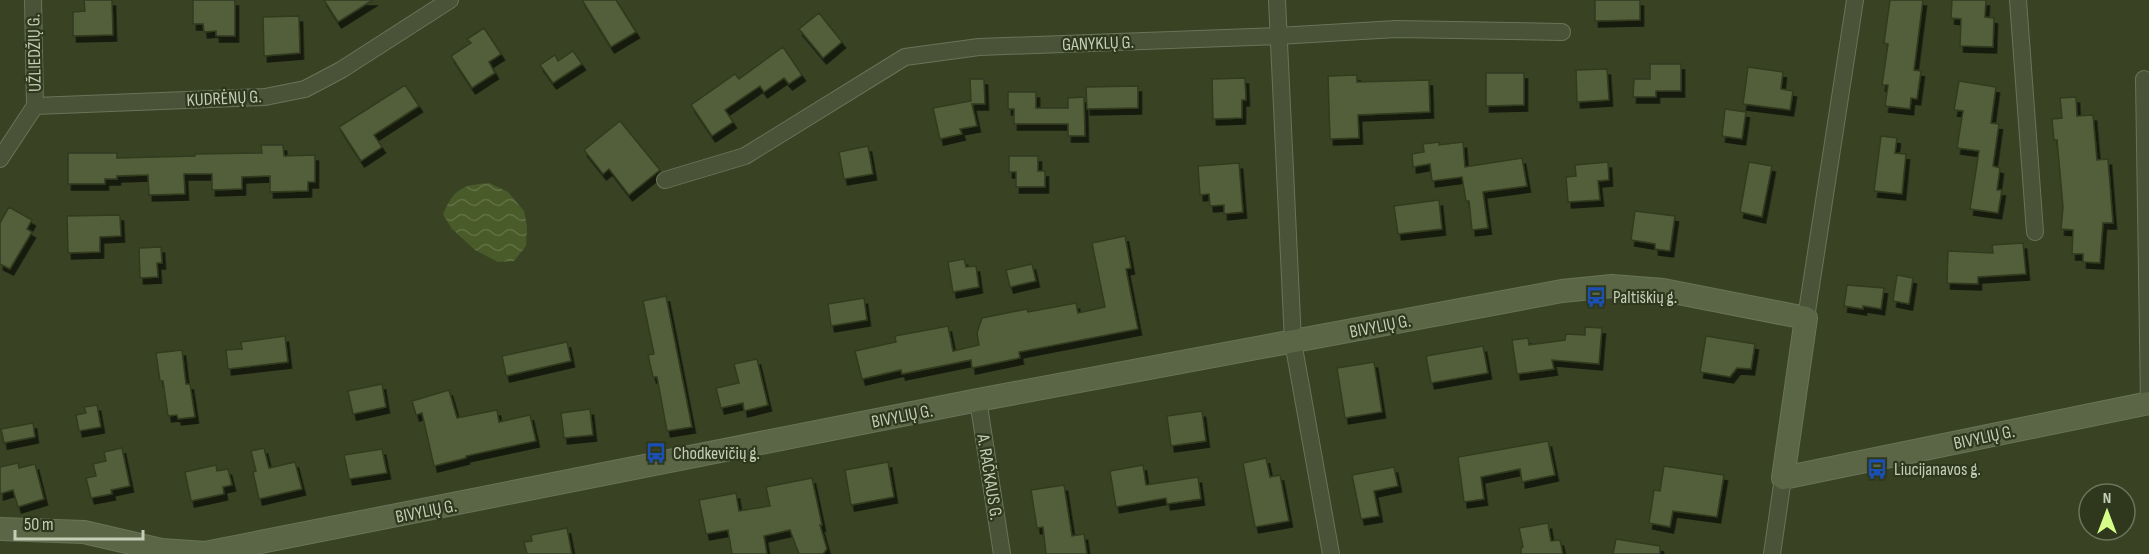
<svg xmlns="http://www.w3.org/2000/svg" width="2149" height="554" font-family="'Sofia Sans Condensed',sans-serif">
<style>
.water{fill:url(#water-waves)}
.building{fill:#535f3a;stroke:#313a1f;stroke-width:1.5;filter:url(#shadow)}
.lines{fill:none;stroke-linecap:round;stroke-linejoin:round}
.street-casing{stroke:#6a7359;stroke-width:18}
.secondary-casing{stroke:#6a7359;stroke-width:24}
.street{stroke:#4a5338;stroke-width:16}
.secondary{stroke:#5a6646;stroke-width:22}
.labels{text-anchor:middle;stroke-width:4.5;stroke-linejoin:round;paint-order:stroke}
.street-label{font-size:18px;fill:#c4cdb5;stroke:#2f381d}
.poi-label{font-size:18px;fill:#c4cdb5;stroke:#2f381d;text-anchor:start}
</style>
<defs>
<pattern id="water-waves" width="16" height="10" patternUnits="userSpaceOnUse" patternTransform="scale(1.5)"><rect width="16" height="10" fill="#495b28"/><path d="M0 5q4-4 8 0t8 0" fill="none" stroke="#627145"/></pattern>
<filter id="shadow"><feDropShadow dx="3.5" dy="6" stdDeviation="0" flood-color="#0009"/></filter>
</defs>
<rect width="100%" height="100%" fill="#394324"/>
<!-- water -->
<path class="water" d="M489 183 508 192 524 211 527 227 526 246 514 261 498 262 475 250 452 229 443 214C454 188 463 185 489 183Z"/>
<!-- building -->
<path class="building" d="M84 0H112L113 35 73 36V12L85 11Z
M193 0H235V36H216V31L204 32 203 24H193Z
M324 0H373L338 22Z
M582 0H616L636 32 611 47Z
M1595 0H1640V20L1595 21Z
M1890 0H1923L1914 70 1921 71 1917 99 1911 98 1910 109 1885 106 1888 85H1882L1888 44 1884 43Z
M1952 0H1986L1985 17 1994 18 1993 47 1960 46 1961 19 1951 18Z
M819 13 842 42 823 58 799 29Z
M299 16 300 53 264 56 263 17Z
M484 28 501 54 489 62 495 73 472 88 451 56 471 43 467 39Z
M783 47 802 75 789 84 784 78 764 92 760 86 725 110 733 122 712 136 691 105 735 74 739 79Z
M573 51 582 64 553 83 540 65 555 55 558 61Z
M1650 64H1681V91H1656V97H1633L1634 79H1650Z
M1748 67 1783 72 1781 89 1793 91 1790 110 1743 104Z
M1607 69 1609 100 1577 102 1576 70Z
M1486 73H1524V105L1486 106Z
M1357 75V82L1429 80 1430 112 1358 115 1359 138 1330 139 1328 76Z
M1245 78 1246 100H1242V118L1213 119 1212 79Z
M970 79H984L985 104H972L977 126 960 129 962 134 940 139 933 108 971 101Z
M1959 81 1996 87 1991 123 1999 124 1993 166 2000 168 1997 190H2002L1998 213 1970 209 1979 151 1957 148 1963 111 1954 110Z
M405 85 419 106 374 135 382 147 361 161 339 127Z
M1138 86V108L1087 109 1086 87Z
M1008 92H1036V108H1068V98L1084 97 1085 136H1068V124H1014V109H1008Z
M2076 97 2077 116 2093 115 2097 160 2108 159 2113 223H2103L2100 263 2083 262V254H2072L2073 230 2061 229 2063 207 2057 140H2054L2052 119 2062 118 2060 98Z
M1725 109 1746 112 1742 139 1722 136Z
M620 121 660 170 629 195 609 169 603 174 584 150Z
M1881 136 1897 138 1895 153 1906 154 1902 194 1874 191Z
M1439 142V145L1463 142 1465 167 1522 158 1527 186 1483 192 1488 228 1472 230 1469 201H1466L1462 177 1432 181 1430 164 1413 167 1412 154 1424 152 1423 144Z
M261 145H283L284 156 315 155V182H308V191L270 192V176L242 177V189L212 190V174H184L185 194 149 195 148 175 117 176V179H105V184H68V153H117V158L195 156V154L262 153Z
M868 146 873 174 844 179 839 152Z
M1009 156H1038V171H1045V187H1016V172H1009Z
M1608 162 1609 180 1598 181 1600 200 1568 202 1566 177 1576 176 1575 165Z
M1749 162 1772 166 1762 217 1740 212Z
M1239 163 1243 212 1224 214V205L1210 206 1209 194 1200 195 1198 166Z
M1439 200 1442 229 1398 234 1394 206Z
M9 207 32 220 27 229 32 232 10 269 0 264V223Z
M1635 211 1675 216 1670 251 1655 249V244L1631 240Z
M120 215 121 236 100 237V252L68 253 67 216Z
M1125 236 1131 268 1126 269 1138 329 1019 352 1020 358 972 368 971 360 902 374 901 370 862 379 855 351 896 342 895 336 948 326 953 351 979 345 977 333 982 318 1027 309 1028 312 1076 303 1078 313 1105 307 1092 243Z
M2023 243 2026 274 1978 277V284L1947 283 1948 251 1993 253 1992 245Z
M161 247 162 263H157L158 277 140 278 139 248Z
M964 259 966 267 976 266 979 287 953 292 948 262Z
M1032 264 1036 281 1010 287 1006 270Z
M1897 275 1913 278 1909 304 1893 301Z
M1847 285 1884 288 1881 309 1863 306V309L1844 306Z
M666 296 692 427 667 431 657 377H653L648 355 654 354 643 301Z
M864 298 867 320 831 326 828 304Z
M1585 327 1602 328 1599 364 1552 360 1554 369 1517 374 1512 340 1528 338 1529 345 1565 340 1566 334 1585 335Z
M285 336 288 362 228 369 226 350 242 349 241 342Z
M1706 336 1755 344 1751 369 1737 368 1730 377 1700 372Z
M567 342 571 361 506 376 502 356Z
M1483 346 1488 373 1431 383 1426 356Z
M182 350 186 384H190L195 417 178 419 177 415 168 416 163 381H160L156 353Z
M757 359 768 405 744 411 743 403 721 408 716 388 739 383 734 364Z
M1374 362 1382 412 1345 418 1337 368Z
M382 384 386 407 353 414 348 391Z
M449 390 457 418 497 410 499 422 530 415 536 441 466 456V458L434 466 422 413 416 415 412 401Z
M97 405 101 427 79 431 76 415 86 413 84 407Z
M590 409 593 435 564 438 561 413Z
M1202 411 1206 441 1171 446 1167 416Z
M33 423 35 437 4 443 1 429Z
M1548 441 1555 475 1522 482 1520 469 1481 477 1484 499 1464 502 1458 457Z
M122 448 130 486 111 490 112 494 91 498 86 478 96 476 93 464 106 461 104 452Z
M264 448 269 468 295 462 302 489 259 499 253 472 256 471 251 451Z
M382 449 387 473 349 479 344 455Z
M1266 458 1270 477 1280 475 1289 521 1255 527 1243 463Z
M888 462 894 497 851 505 845 470Z
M18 463 19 468 35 464 44 499 18 507 13 490 0 494V467Z
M216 465 217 471 228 469 232 485 223 487 224 494 191 501 185 472Z
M1143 465 1146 485 1198 477 1201 499 1167 504 1166 498 1116 507 1110 471Z
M1664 466 1724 475 1717 517 1673 511 1670 527 1649 523 1654 490 1660 491Z
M1394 467 1398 486 1374 491 1379 516 1361 519 1352 475Z
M812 478 822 525H820L827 549 823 554H799L790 530 764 536 767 554H732L728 530 706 534 699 500 736 493 739 511 770 506 766 487Z
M1064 485 1072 536 1084 534 1087 554H1046L1043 527 1037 528 1031 490Z
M1548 523 1551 541 1560 540 1563 554H1521V548L1523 547 1519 528Z
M567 528 572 554H527L524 542 532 541 531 535Z
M1616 539 1660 546V554H1613Z"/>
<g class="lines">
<!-- street casing -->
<g class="street-casing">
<path id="street" d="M33 0 35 106
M1277 0 1293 342 1331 554
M2018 0 2035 232
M2144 79 2149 403
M0 159 35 106 265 97 305 89 341 70 450 0
M665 180 745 156 905 57 979 47 1278 36 1396 29 1562 32
M1806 318 1855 0
M978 400 1002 554
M1772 554 1783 478"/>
</g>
<!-- secondary casing -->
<g class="secondary-casing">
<path id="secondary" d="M0 529 84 532 161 550 205 553 978 400 1562 291 1612 286 1663 290 1806 318 1783 478 2149 403"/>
</g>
<!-- street -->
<use href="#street" class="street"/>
<!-- secondary -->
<use href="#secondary" class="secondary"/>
</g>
<!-- icons -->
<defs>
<g id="bus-bare" transform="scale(1.62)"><path d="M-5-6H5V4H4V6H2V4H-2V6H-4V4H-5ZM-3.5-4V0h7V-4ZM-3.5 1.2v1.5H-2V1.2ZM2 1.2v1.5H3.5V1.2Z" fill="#1a4fb4" stroke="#2f381d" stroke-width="2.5" paint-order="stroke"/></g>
</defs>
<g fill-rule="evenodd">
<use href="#bus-bare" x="1596" y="297"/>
<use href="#bus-bare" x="656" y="453"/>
<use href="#bus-bare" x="1877" y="469"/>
</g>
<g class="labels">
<!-- street labels -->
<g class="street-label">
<text transform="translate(1098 43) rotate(-2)" y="6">GANYKLŲ G.</text>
<text transform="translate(34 53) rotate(-91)" y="6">UŽLIEDŽIŲ G.</text>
<text transform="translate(224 98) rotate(-3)" y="6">KUDRĖNŲ G.</text>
<text transform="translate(1380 326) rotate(-11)" y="6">BIVYLIŲ G.</text>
<text transform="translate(902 416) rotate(-11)" y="6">BIVYLIŲ G.</text>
<text transform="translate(1984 437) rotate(-12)" y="6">BIVYLIŲ G.</text>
<text transform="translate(990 477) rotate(81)" y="6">A. RAČKAUS G.</text>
<text transform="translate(426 511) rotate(-11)" y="6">BIVYLIŲ G.</text>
</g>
<!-- poi labels -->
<g class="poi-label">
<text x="1613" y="303">Paltiškių g.</text>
<text x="673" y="459">Chodkevičių g.</text>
<text x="1894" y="475">Liucijanavos g.</text>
</g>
</g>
<!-- north arrow -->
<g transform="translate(2107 512)"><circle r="28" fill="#2f381d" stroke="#6b745a" stroke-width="1.5"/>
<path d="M0-4.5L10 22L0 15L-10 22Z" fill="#d5ff88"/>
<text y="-9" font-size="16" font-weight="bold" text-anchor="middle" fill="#c4cdb5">N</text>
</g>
<!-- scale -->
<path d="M15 530v9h128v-9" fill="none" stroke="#c4cdb5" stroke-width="3"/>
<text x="24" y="530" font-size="18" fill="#c4cdb5" stroke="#2f381d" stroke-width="4.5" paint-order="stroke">50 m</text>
</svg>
